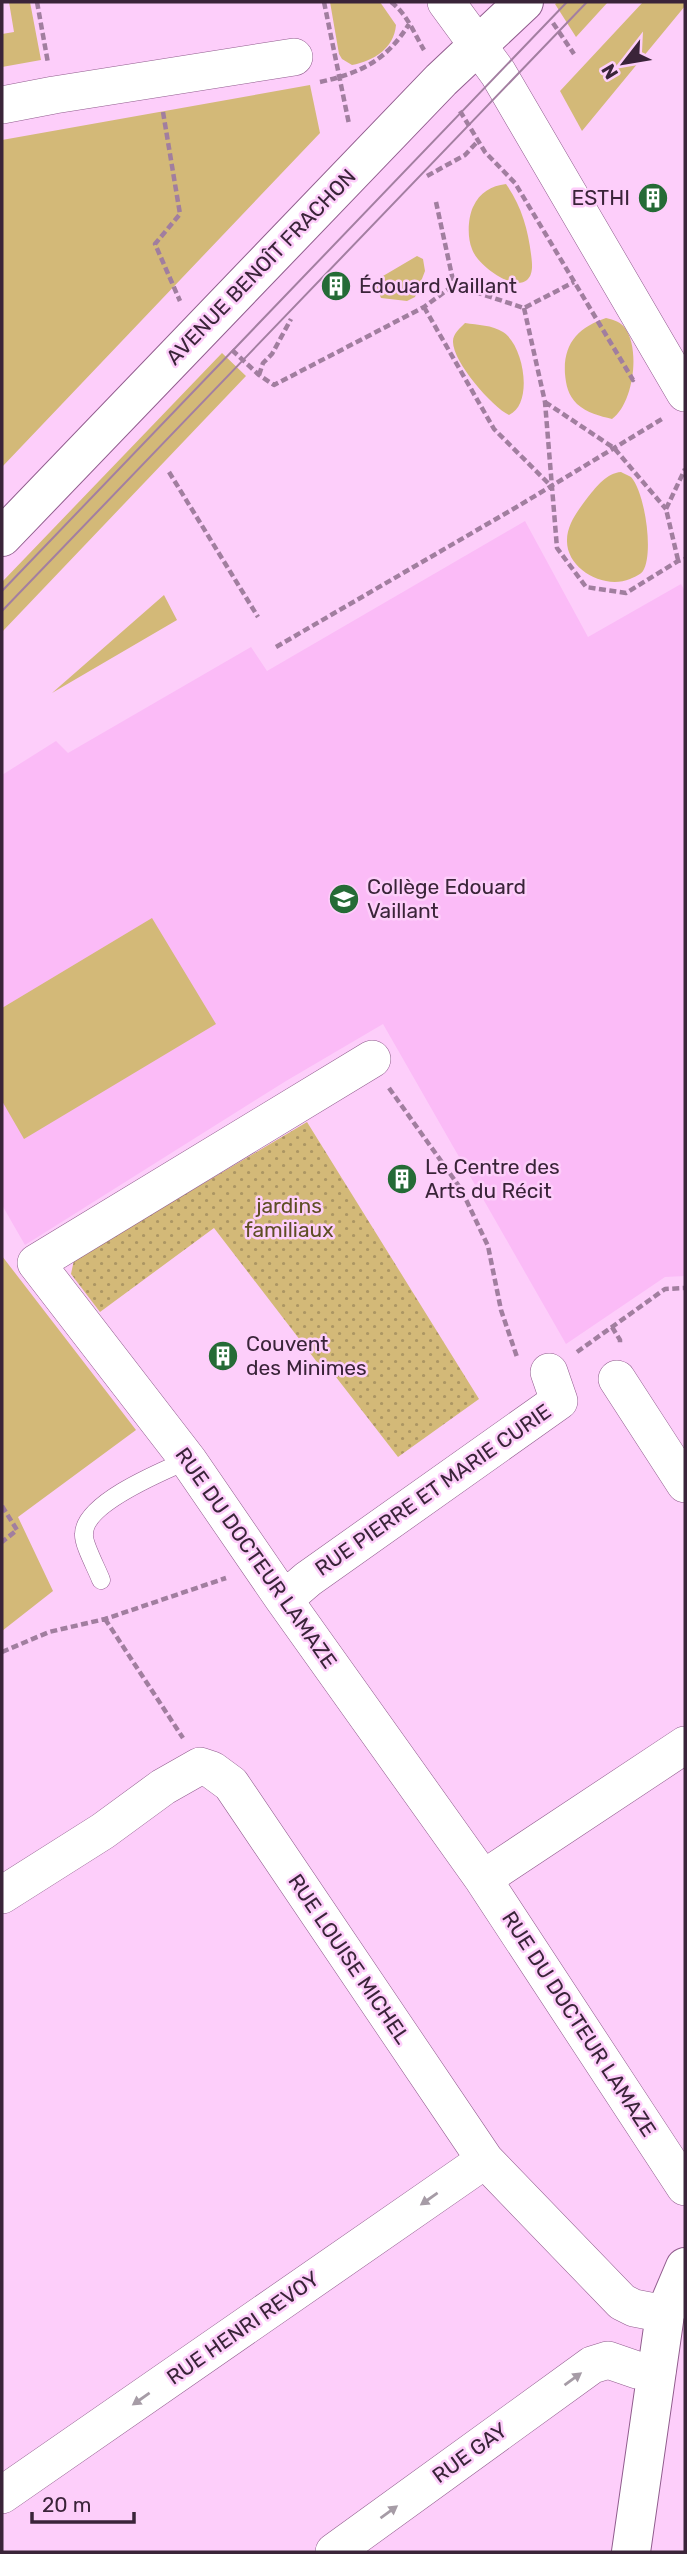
<svg xmlns="http://www.w3.org/2000/svg" width="687" height="2554" font-family="Rubik,sans-serif">
<style>
.built{fill:#fbbbf7}
.green{fill:#d3b978}
.garden{fill:url(#garden-dots)}
.lines{fill:none;stroke-linecap:round;stroke-linejoin:round}
.service-casing{stroke:#905c8d;stroke-width:19}
.minor-casing{stroke:#905c8d;stroke-width:38}
.tertiary-casing{stroke:#905c8d;stroke-width:40}
.path{stroke:#a17e9f;stroke-width:4.5;stroke-dasharray:7 3.5;stroke-linecap:butt}
.service{stroke:#fff;stroke-width:18}
.minor{stroke:#fff;stroke-width:37}
.tertiary{stroke:#fff;stroke-width:38}
.tram{stroke:#a37fa1;stroke-width:2}
.oneway{fill:#a69ca6}
.labels{text-anchor:middle;stroke-width:5;stroke-linejoin:round;paint-order:stroke}
.poi-label{font-size:21px;fill:#3a2439;stroke:#fdcefa;text-anchor:start}
.street-label{font-size:21px;fill:#3a2439;stroke:#fdcefa}
.park-label{font-size:21px;fill:#5e4e24;stroke:#fdcefa}
</style>
<defs>
<pattern id="garden-dots" width="8" height="8" patternUnits="userSpaceOnUse" patternTransform="scale(1.75)"><rect width="8" height="8" fill="#d3b978"/><path d="M2 2h.1M6 6h.1" fill="none" stroke="#ac9663" stroke-width="1.8" stroke-linecap="round"/></pattern>
</defs>
<rect width="100%" height="100%" fill="#fdcefa"/>
<!-- built -->
<path class="built" d="M525 521 588 637 681 584 685 591V1276L665 1277 566 1344 383 1024 286 1081 25 1245 2 1205V775L56 741 68 753 251 647 267 671Z"/>
<!-- green -->
<path class="green" d="M9 2H30L41 60 2 67V34L14 32Z
M330 2H380L396 25C394 48 374 61 352 65L342 59 339 54Z
M558 2H608L576 37 555 4Z
M643 2H685V6L582 131 560 91Z
M310 85 320 133 2 467V140Z
M506 184C521 205 528 229 531 254 532 262 534 274 527 280 512 292 476 263 472 249 467 237 468 218 473 207 480 192 491 186 506 184Z
M417 256 423 259 425 271 415 297 407 301 381 298 376 286 383 276Z
M606 318C614 320 621 322 625 328 641 350 633 404 612 419 600 416 587 413 577 404 568 395 566 385 565 374 563 343 579 327 606 318Z
M465 323C478 325 492 325 503 332 524 345 534 404 509 415 492 407 452 361 453 341 453 334 460 328 465 323Z
M222 353 246 376 2 632V582Z
M621 472C624 474 628 475 631 477 645 492 654 554 643 571 640 575 634 577 630 579 604 590 566 569 567 540 567 524 579 509 588 497 597 486 607 473 621 472Z
M164 595 177 620 52 693Z
M152 918 216 1024 24 1139 2 1101V1008Z
M2 1256 136 1430 18 1517 53 1591 2 1631Z"/>
<!-- garden -->
<path class="garden" d="M307 1122 479 1399 398 1457 329 1368 320 1366 214 1228 100 1312 71 1274 74 1260Z"/>
<g class="lines">
<!-- service casing -->
<g class="service-casing">
<path id="service" d="M101 1580C97 1569 83 1544 84 1534 84 1503 163 1471 188 1460"/>
</g>
<!-- minor casing -->
<g class="minor-casing">
<path id="minor" d="M446 2 498 73 685 393
M2 105 54 95 294 57
M372 1059 36 1263 188 1460 282 1597 483 1879 685 2187
M617 1379 685 1484
M282 1597 294 1591 308 1579 559 1401 549 1372
M483 1879 685 1745
M2 1895 103 1831 163 1787 200 1766 212 1770 231 1784 485 2160 622 2302 634 2308 665 2314
M2 2495 485 2160
M334 2552 592 2365 608 2360 637 2370 657 2371"/>
</g>
<!-- tertiary casing -->
<g class="tertiary-casing">
<path id="tertiary" d="M2 537 441 80 524 2
M631 2552 665 2314 685 2267"/>
</g>
<!-- path -->
<path class="path" d="M37 2 48 63
M324 2 349 124
M391 2C407 14 414 33 424 50
M553 23 574 54
M320 82C361 73 387 60 409 24
M460 111 485 152 515 183 633 380 635 378
M163 112 180 214 155 244 180 301
M427 176 465 155 478 141
M436 202 454 285
M424 307 494 429 550 485
M524 308 545 402 557 548 586 587 626 593 678 561 685 559
M232 350 259 375 274 385 424 307 454 285 524 308 574 282
M259 375 263 363 272 354 291 319
M545 402 614 448 666 509
M169 472 258 617
M678 560 666 509 685 469
M276 647 520 505 662 419
M389 1088 461 1189 488 1246 501 1310 517 1357
M612 1327 620 1340V1344
M577 1352 665 1289 685 1288
M2 1506 17 1530 2 1542
M105 1619 183 1738
M2 1652 49 1632 105 1619 226 1578"/>
<!-- service -->
<use href="#service" class="service"/>
<!-- minor -->
<use href="#minor" class="minor"/>
<!-- tertiary -->
<use href="#tertiary" class="tertiary"/>
<!-- tram -->
<path class="tram" d="M2 591 567 2
M2 611 587 2"/>
</g>
<!-- one-way arrows -->
<defs><path id="oneway-solid" d="M-6-.8H1V-3.2L6.5 0L1 3.2V.8H-6Z" transform="scale(1.75)"/></defs>
<g class="oneway">
<use href="#oneway-solid" transform="translate(429 2199) rotate(145)"/>
<use href="#oneway-solid" transform="translate(573 2379) rotate(-36)"/>
<use href="#oneway-solid" transform="translate(141 2399) rotate(145)"/>
<use href="#oneway-solid" transform="translate(389 2512) rotate(-36)"/>
</g>
<!-- icons -->
<defs>
<g id="building-disc" transform="scale(1.575)"><circle r="9.5" fill="#256b36" stroke="#fdcefa"/><path d="M-4-6H4V6H1V3H-1V6H-4ZM-2.5-4.3h1.7v1.8h-1.7ZM.8-4.3h1.7v1.8H.8ZM-2.5-1h1.7V.8h-1.7ZM.8-1h1.7V.8H.8Z" fill="#fff"/></g>
<g id="school-disc" transform="scale(1.575)"><circle r="9.5" fill="#256b36" stroke="#fdcefa"/><path d="M0-5L7-2L0 1L-7-2ZM-4 1L0 2.5L4 1V4Q0 6-4 4Z" fill="#fff"/></g>
</defs>
<g fill-rule="evenodd">
<use href="#building-disc" x="653" y="198"/>
<use href="#building-disc" x="336" y="286"/>
<use href="#school-disc" x="344" y="899"/>
<use href="#building-disc" x="402" y="1179"/>
<use href="#building-disc" x="223" y="1356"/>
</g>
<g class="labels">
<!-- poi labels -->
<g class="poi-label">
<text x="630" y="205" text-anchor="end">ESTHI</text>
<text x="359" y="293">Édouard Vaillant</text>
<text x="367" y="894">Collège Edouard<tspan x="367" dy="24">Vaillant</tspan></text>
<text x="425" y="1174">Le Centre des<tspan x="425" dy="24">Arts du Récit</tspan></text>
<text x="246" y="1351">Couvent<tspan x="246" dy="24">des Minimes</tspan></text>
</g>
<!-- street labels -->
<g class="street-label">
<text transform="translate(261 267) rotate(-46)" y="7">AVENUE BENOÎT FRACHON</text>
<text transform="translate(433 1490) rotate(-35)" y="7">RUE PIERRE ET MARIE CURIE</text>
<text transform="translate(256 1558) rotate(55)" y="7">RUE DU DOCTEUR LAMAZE</text>
<text transform="translate(349 1959) rotate(56)" y="7">RUE LOUISE MICHEL</text>
<text transform="translate(579 2024) rotate(57)" y="7">RUE DU DOCTEUR LAMAZE</text>
<text transform="translate(243 2328) rotate(-35)" y="7">RUE HENRI REVOY</text>
<text transform="translate(470 2453) rotate(-36)" y="7">RUE GAY</text>
</g>
<!-- park labels -->
<g class="park-label">
<text x="289" y="1213">jardins<tspan x="289" dy="24">familiaux</tspan></text>
</g>
</g>
<!-- border -->
<rect width="687" height="2554" fill="none" stroke="#3a2439" stroke-width="7"/>
<!-- north arrow -->
<g transform="translate(624 63) rotate(239)" stroke="#fdcefa" stroke-width="5" paint-order="stroke">
<path d="M0-5L12 26L0 18L-12 26Z" fill="#3a2439"/>
<text y="-10" font-size="19" font-weight="bold" text-anchor="middle" fill="#3a2439">N</text>
</g>
<!-- scale -->
<path d="M32 2512v10h102v-10" fill="none" stroke="#3a2439" stroke-width="3.5"/>
<text x="42" y="2512" font-size="21" fill="#3a2439" stroke="#fdcefa" stroke-width="5" paint-order="stroke">20 m</text>
</svg>
